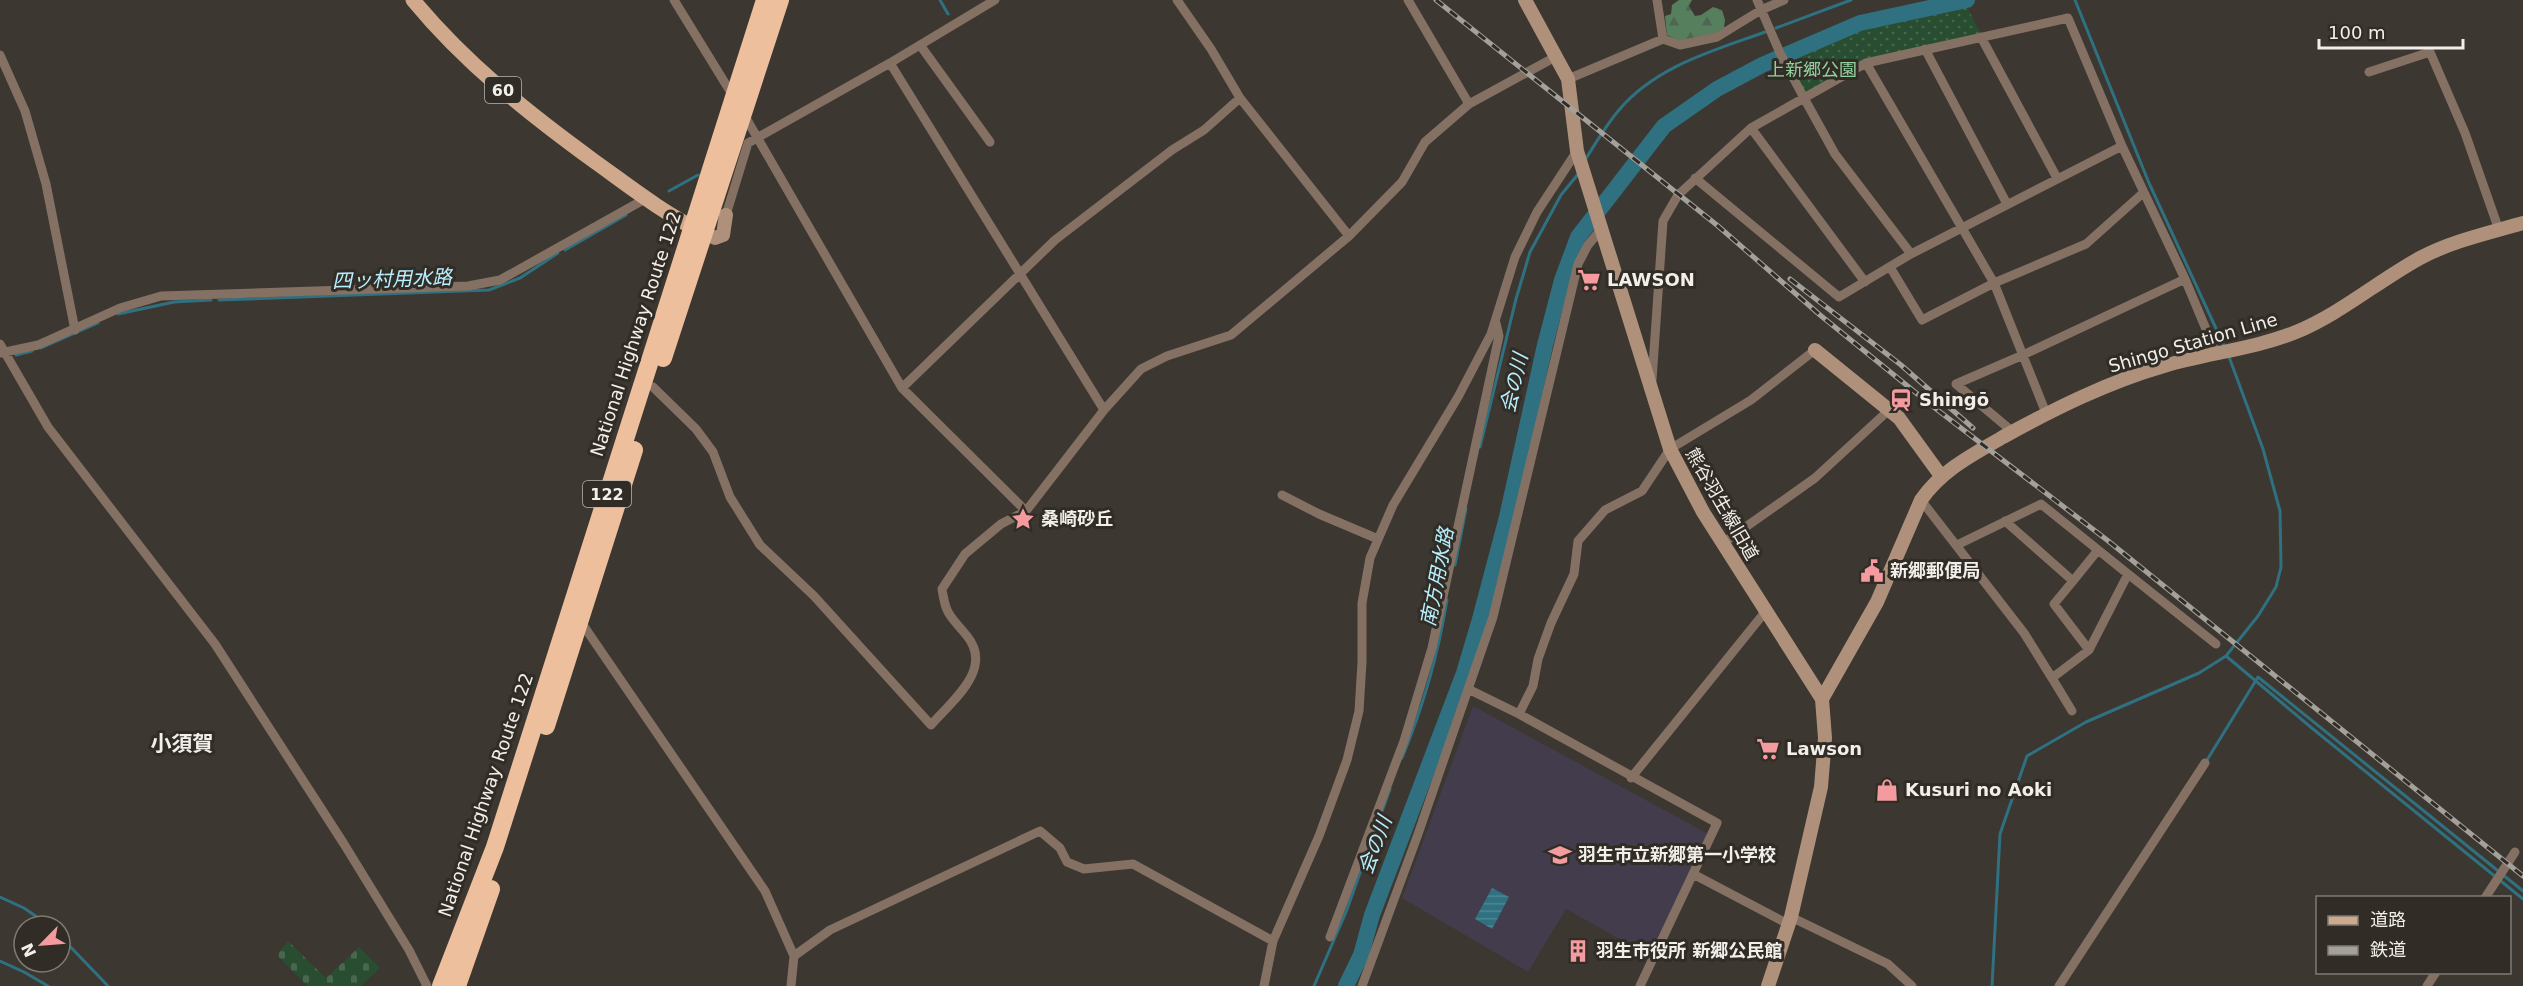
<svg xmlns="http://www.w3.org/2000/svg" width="2523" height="986" font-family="'DejaVu Sans','Noto Sans JP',sans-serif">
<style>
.education{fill:#433c4c}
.grass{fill:url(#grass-dots)}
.forest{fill:url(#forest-firs)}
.cemetery{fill:url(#cemetery-stones)}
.water{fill:url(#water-rules)}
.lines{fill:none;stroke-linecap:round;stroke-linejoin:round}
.stream{stroke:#2f7181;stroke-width:3}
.river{stroke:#2f7181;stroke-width:16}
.street{stroke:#847163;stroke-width:9}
.secondary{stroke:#af917b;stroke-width:14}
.primary{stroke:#d0a98d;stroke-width:15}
.highway{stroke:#eebf9d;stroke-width:18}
.rail-casing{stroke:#a4a09a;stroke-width:5}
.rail{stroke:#312d26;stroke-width:3;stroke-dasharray:9;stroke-linecap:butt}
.labels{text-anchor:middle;stroke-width:6;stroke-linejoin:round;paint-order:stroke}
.shield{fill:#312d26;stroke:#b8b5af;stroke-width:1.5}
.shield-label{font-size:16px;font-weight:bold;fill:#f2efea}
.park-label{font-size:18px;fill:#90d29d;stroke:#312d26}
.poi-label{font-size:18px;font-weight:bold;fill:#f2efea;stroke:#312d26;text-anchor:start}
.street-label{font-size:18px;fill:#f2efea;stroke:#312d26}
.water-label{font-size:20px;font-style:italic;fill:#b7efff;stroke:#312d26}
.quarter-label{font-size:21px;font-weight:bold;fill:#f2efea;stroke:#312d26}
</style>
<defs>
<pattern id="grass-dots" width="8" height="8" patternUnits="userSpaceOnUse" patternTransform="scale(1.5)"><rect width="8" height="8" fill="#284d30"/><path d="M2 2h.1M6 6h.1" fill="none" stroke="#48674e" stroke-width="1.8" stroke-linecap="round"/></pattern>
<pattern id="forest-firs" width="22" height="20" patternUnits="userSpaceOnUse" patternTransform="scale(1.5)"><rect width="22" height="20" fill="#557f5d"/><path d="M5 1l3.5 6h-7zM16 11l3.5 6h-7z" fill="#506653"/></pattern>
<pattern id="cemetery-stones" width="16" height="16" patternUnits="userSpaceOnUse" patternTransform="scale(1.5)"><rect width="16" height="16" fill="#284d30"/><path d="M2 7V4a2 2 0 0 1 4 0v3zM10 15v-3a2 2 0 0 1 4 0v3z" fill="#48674e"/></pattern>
<pattern id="water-rules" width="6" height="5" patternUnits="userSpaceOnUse" patternTransform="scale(1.5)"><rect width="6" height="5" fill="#2f7181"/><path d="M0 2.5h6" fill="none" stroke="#4e8693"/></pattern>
</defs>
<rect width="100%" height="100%" fill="#3c3730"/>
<!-- education -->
<path class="education" d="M1473 706 1712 836 1650 956 1566 909 1528 972 1402 898Z"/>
<!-- grass -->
<path class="grass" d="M1966 5 1981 34 1865 61 1804 95 1786 61 1869 25Z"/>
<!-- forest -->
<path class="forest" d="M1679 0H1692L1689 6 1695 16 1701 15 1713 7 1722 10 1725 20 1724 28 1715 33 1680 41 1667 35 1665 16 1671 14 1672 5Z"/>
<!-- cemetery -->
<path class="cemetery" d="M288 941 326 978 359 947 380 968 361 986H307L277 955Z"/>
<!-- water -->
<path class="water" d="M1492 888 1509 897 1492 929 1475 919Z"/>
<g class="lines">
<!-- stream -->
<path class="stream" d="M940 0 948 14
M2075 0 2149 183 2225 348
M1776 28 1851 0
M1585 160C1596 143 1606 125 1619 110 1656 66 1713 51 1765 32
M669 191 698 175
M565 250 626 215
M219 300 489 290 520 278 558 253
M118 314 174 302 211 300
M41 348 98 323
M16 355 32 351
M1480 447 1516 299 1530 252 1561 195 1579 173
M1455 565 1466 509
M2226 656 2313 729 2523 899
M1402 758C1423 707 1438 655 1447 600
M2207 760 2258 677 2523 891
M0 897 24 908 50 926
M60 936 108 986
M0 961 24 972 48 986
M1314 986 1346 912 1390 789
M1992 986 2000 834 2027 756 2086 722 2199 673 2226 656 2258 616 2276 587 2281 567 2280 511 2263 449 2228 354"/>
<!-- river -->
<path class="river" d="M1346 986 1361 955 1372 915 1464 673 1480 619 1507 517 1545 345 1562 280 1578 237 1664 126 1717 89 1762 65 1860 23 1967 0"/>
<!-- street -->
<path class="street" d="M674 0 733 96
M1177 0 1211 49 1240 98 1349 236
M1408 0 1469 104 1557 56
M1657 0 1663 39
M1757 0 1780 53 1804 98 1866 63 1994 283 2046 413
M1981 37 2057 178
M920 45 990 142
M1925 49 2007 204
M0 55 25 111 46 184 75 330
M890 63 1104 410
M1866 63 2068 18 2122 146
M2369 72 2430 52 2465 133 2499 230
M1568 79 1663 39 1680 45 1717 37 1761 10 1784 0
M743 113 902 388 1026 511
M1751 128 1865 282
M1695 178 1839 297 1911 254
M726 215 748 143 890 63 995 0
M1890 267 1922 320 1994 283 2086 244 2143 193
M0 344 48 427 215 644 344 844 409 950 427 986
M0 353 38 345 120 308 161 296 468 286 500 280 645 199
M1652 380 1663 221 1678 195 1751 128 1804 98 1835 154 1911 254 2122 146 2185 279 2216 353
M653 387 696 429 713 452 730 497 760 545 814 596 931 725C952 701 994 669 967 636 950 615 946 616 942 589L965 554 1001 524 1026 511 1104 410 1141 369 1167 356 1231 335 1349 236 1402 182 1425 142 1469 104
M902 388 1055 240 1172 150 1204 130 1240 98
M2013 432 1956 384 2023 355 2185 279
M1282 495 1319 514 1378 539
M1921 500 2024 633 2052 678 2089 650 2128 574 2041 504 1957 545
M2005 521 2073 581 2098 550
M1723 543 1815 478 1889 410
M2128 574 2216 644
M2073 581 2054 604 2089 650
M581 622 765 891 794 956 791 986
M2052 678 2072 711
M1468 689 1519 714 1717 823 1640 986
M1519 714 1533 686 1538 659 1551 623 1574 574 1578 541 1605 510 1642 491 1670 449 1751 400 1815 350
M1631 778 1765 612
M1693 874 1788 924
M2485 898 2515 852
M1791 917 1888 964 1912 986
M1330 937 1404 741 1432 648 1499 336 1496 323
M794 956 830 930 1040 831 1060 848 1067 862 1084 869 1133 864 1273 941
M1264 986 1273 941 1319 836 1347 760 1359 711 1362 662V603L1370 558 1393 505 1458 397 1491 334 1515 257 1537 212 1577 151
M1362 986 1417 837 1493 617 1578 264 1588 245 1603 227
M2059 986 2205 763
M2427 986 2436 972"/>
<!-- secondary -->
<path class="secondary" d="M1525 0 1568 79 1577 151 1670 449 1703 512 1822 699 1825 738 1821 787 1791 917 1768 986
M704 233 715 238 723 235 726 215
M1815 350 1899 418 1941 476
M1822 699 1877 602 1921 500C1942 470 1972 455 2003 437 2054 409 2108 382 2164 366 2207 353 2254 349 2296 332 2340 314 2378 281 2420 258 2452 241 2489 233 2523 223"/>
<!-- primary -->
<path class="primary" d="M413 0C465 63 528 113 594 161 629 186 663 213 702 232"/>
<!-- highway -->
<path class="highway" d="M663 358 780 0
M546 726 634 450
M441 986 495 847 765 0
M457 986 491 889"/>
<!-- rail casing -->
<g class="rail-casing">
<path id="rail" d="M1436 0 1718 226 1820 315 1931 405 2107 540 2523 876
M1790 279 1901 365 1973 428"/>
</g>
<!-- rail -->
<use href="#rail" class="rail"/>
</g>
<!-- icons -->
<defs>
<g id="supermarket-bare" transform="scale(1.8)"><path d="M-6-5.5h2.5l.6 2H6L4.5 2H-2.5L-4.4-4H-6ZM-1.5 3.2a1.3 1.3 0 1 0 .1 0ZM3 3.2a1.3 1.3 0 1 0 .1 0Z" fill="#f49b9f" stroke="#312d26" stroke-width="2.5" paint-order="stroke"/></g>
<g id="station-bare" transform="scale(1.8)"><path d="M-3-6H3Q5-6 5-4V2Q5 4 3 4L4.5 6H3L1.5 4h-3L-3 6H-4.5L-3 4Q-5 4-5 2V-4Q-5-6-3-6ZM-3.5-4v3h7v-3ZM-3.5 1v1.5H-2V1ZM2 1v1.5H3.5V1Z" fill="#f49b9f" stroke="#312d26" stroke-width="2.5" paint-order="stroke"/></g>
<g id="sight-bare" transform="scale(1.8)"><path d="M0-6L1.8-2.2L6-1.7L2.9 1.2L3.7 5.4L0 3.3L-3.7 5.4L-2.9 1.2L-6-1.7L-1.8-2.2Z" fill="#f49b9f" stroke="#312d26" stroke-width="2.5" paint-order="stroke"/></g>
<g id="civic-bare" transform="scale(1.8)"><path d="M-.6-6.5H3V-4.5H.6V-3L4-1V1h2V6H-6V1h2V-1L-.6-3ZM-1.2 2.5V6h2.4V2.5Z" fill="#f49b9f" stroke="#312d26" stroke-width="2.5" paint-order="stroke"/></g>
<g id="shop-bare" transform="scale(1.8)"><path d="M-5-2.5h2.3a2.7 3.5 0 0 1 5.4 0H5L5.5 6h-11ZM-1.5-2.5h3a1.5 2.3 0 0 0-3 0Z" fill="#f49b9f" stroke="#312d26" stroke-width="2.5" paint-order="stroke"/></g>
<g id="school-bare" transform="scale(1.8)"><path d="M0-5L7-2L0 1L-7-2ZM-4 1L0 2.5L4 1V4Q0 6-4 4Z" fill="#f49b9f" stroke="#312d26" stroke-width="2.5" paint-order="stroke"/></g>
<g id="building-bare" transform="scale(1.8)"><path d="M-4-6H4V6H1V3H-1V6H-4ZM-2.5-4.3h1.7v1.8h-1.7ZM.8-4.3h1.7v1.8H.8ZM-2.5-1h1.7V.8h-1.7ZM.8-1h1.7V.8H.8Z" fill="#f49b9f" stroke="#312d26" stroke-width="2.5" paint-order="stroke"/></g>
</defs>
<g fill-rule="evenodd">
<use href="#supermarket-bare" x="1589" y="280"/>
<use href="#station-bare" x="1901" y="400"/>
<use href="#sight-bare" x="1023" y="519"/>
<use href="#civic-bare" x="1872" y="571"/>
<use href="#supermarket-bare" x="1768" y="749"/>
<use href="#shop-bare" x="1887" y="790"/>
<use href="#school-bare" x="1560" y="855"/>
<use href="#building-bare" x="1578" y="951"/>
</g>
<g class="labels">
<!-- shield labels -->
<g class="shield">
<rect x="485" y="77" width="36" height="26" rx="4.5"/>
<rect x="583" y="481" width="48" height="26" rx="4.5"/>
</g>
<g class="shield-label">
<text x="503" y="96">60</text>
<text x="607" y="500">122</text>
</g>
<!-- park labels -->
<g class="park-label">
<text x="1812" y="76">上新郷公園</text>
</g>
<!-- poi labels -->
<g class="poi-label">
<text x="1607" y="286">LAWSON</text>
<text x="1919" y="406">Shingō</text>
<text x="1041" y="525">桑崎砂丘</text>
<text x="1890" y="577">新郷郵便局</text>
<text x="1786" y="755">Lawson</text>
<text x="1905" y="796">Kusuri no Aoki</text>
<text x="1578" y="861">羽生市立新郷第一小学校</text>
<text x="1596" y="957">羽生市役所 新郷公民館</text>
</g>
<!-- street labels -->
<g class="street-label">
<text transform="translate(636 334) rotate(-72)" y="6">National Highway Route 122</text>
<text transform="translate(2193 343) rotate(-16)" y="6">Shingo Station Line</text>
<text transform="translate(1722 504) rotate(60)" y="6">熊谷羽生線旧道</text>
<text transform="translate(486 795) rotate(-71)" y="6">National Highway Route 122</text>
</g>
<!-- water labels -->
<g class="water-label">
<text transform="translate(392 279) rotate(-2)" y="7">四ッ村用水路</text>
<text transform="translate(1514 383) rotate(-77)" y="7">会の川</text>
<text transform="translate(1437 577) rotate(-79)" y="7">南方用水路</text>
<text transform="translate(1375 845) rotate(-70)" y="7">会の川</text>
</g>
<!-- quarter labels -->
<g class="quarter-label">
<text x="182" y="751">小須賀</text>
</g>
</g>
<!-- legend -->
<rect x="2316" y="896" width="195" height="78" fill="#312d26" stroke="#7e7b74" stroke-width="1.5"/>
<rect x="2328" y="916" width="30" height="9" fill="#d0a98d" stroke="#7e7b74" stroke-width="1.5"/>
<text x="2370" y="926" font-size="18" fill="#f2efea">道路</text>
<rect x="2328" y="946" width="30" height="9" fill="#a4a09a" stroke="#7e7b74" stroke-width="1.5"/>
<text x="2370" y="956" font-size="18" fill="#f2efea">鉄道</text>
<!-- north arrow -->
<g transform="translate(42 944) rotate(245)"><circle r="28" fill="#312d26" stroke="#7e7b74" stroke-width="1.5"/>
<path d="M0-4.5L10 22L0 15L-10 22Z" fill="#f49b9f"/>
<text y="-9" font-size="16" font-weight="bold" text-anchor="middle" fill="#f2efea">N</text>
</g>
<!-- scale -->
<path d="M2319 39v9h144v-9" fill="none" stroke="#f2efea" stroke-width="3"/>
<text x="2328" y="39" font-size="18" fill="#f2efea" stroke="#312d26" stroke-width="4.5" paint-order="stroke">100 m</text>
</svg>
